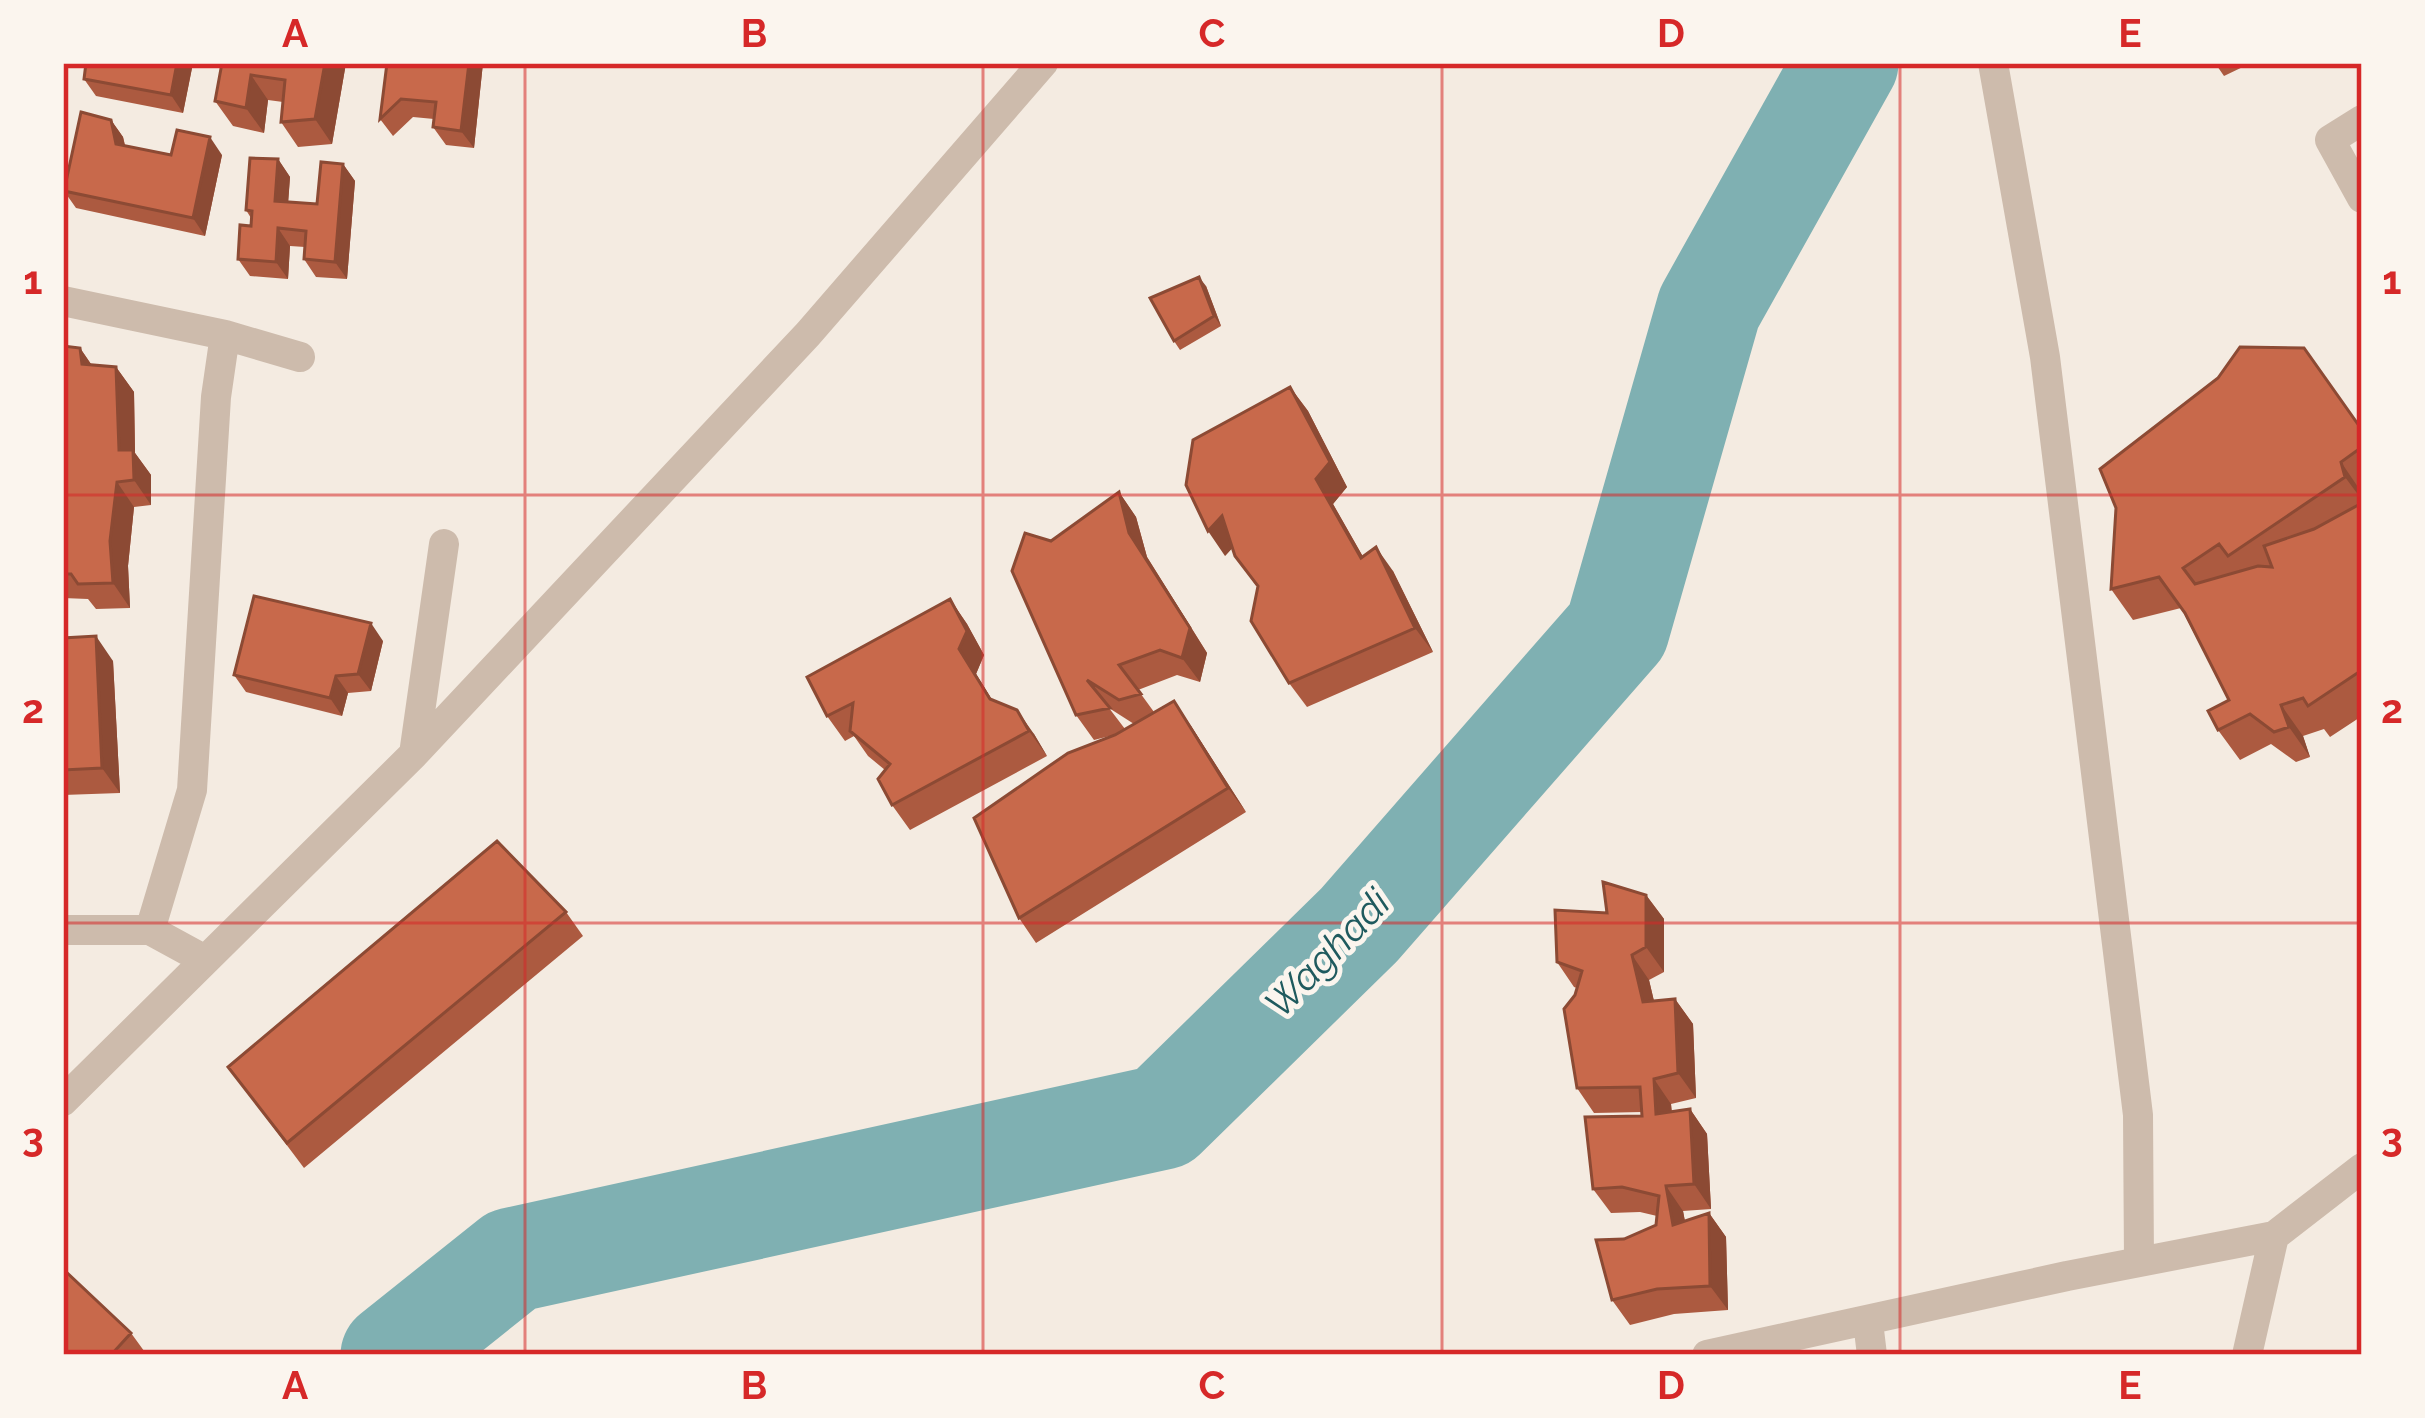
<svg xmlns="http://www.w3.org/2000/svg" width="2425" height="1418" font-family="Raleway,sans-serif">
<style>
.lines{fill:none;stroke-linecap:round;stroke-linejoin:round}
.river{stroke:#7fb0b2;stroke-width:105}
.minor{stroke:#cdbbac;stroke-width:30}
.wall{fill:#ac5a40;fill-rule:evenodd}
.shaded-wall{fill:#8c4a34}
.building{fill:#c8694b;stroke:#8c4a34;stroke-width:3}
.grid{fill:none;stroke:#d62828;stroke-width:3;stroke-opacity:0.55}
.labels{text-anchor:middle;stroke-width:10;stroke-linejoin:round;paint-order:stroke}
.water-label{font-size:39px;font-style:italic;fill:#1f5a5e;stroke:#fbf5ee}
.neatline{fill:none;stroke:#d62828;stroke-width:4.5}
.grid-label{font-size:39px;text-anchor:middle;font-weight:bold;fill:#d62828}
</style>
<rect width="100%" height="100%" fill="#f4ebe1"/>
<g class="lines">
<!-- river -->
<path class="river" d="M393 1355 512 1260 1163 1117 1359 925 1617 630 1709 308 1846 63"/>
<!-- minor -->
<path class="minor" d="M1993 63 2045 357 2138 1115 2139 1262
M2362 120 2330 140 2362 198
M63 301 225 335 216 397 192 790 150 930
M225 335 300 357
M414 754 444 544
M63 930H150L205 960
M63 1101 414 754 808 334 1043 63
M1868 1322 1872 1355
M1707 1355 2067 1276 2274 1236 2362 1168
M2247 1355 2274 1236"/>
</g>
<!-- wall -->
<path class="wall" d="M86 63H193L183 113 96 96 84 79Z
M222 63H346L332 144 298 147 281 122 283 102 268 100 264 133 233 126 215 101Z
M387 63H483L474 148 446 145 433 127 434 119 413 117 393 136 380 119Z
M2215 63H2251L2224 76Z
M111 120 123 137 125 145 171 155H222L205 236 76 208 64 191Z
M278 159 290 177 288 202 317 204 343 164 355 181 347 279 316 277 304 259 305 247 290 246 288 279 250 276 238 259 251 226V218L246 210Z
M1206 286 1221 326 1180 350 1174 341Z
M63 346 80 348 91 364 116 367 134 392 135 453 151 475V505L134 507 128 566 130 608 96 609 88 599 63 598Z
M1290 387 1308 411 1347 487 1333 504 1363 557 1393 571 1433 652 1307 707 1289 683 1258 588 1235 556 1232 548 1225 556Z
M2362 430V716L2330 737 2324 729 2303 736 2310 757 2296 762 2271 744 2240 760 2218 730 2229 700 2181 608 2133 620 2111 589Z
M1119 492 1136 517 1147 557 1207 653 1200 682 1177 675 1138 690 1154 712 1191 726 1246 812 1036 943 1019 918 1110 736 1094 740 1076 715 1051 541ZM1109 708 1134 724 1125 729Z
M950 599 967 624 984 655 976 674 992 700 1034 734 1047 756 910 830 892 805 885 770 868 756 854 736 845 741 827 716Z
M63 638 113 661 120 793 63 795Z
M383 641 371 691 348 693 342 716 246 692 234 675Z
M1646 895 1664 919V972L1649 980 1654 1001 1675 999 1693 1024 1696 1098 1671 1104 1672 1112 1690 1109 1707 1134 1711 1209 1683 1211 1685 1221 1709 1213 1726 1237 1728 1310 1674 1314 1630 1325 1612 1300 1624 1239 1656 1225 1657 1216 1640 1212 1611 1213 1593 1189 1642 1116V1112L1594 1113 1577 1088 1575 995 1577 988 1574 987 1557 962 1607 913Z
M566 912 583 936 304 1168 228 1067Z
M131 1333 147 1355H63Z"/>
<!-- shaded-wall -->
<path class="shaded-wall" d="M177 63H193L183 113 171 95Z
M325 63H346L332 144 315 119Z
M469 63H483L474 148 461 131Z
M251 75 268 100 264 133 246 108Z
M111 120 123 137 128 161 116 144Z
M210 137 222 155 205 236 193 218Z
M278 159 290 177 287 219 275 201Z
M343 164 355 181 347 279 335 262Z
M278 228 290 246 288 279 276 262Z
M1199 277 1206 286 1221 326 1214 316Z
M80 348 97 373 82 364Z
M116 367 134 392 135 453 151 475V505L134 480 119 450Z
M1290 387 1308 411 1347 487 1333 504 1378 583 1361 558 1316 479Z
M2341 462 2362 493V500L2345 477Z
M117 482 134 507 128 566 130 608 113 583 110 541Z
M1119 492 1136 517 1147 557 1207 653 1200 682 1182 658 1129 533Z
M1222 516 1239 541 1225 556 1208 531Z
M1376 547 1393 571 1433 652 1415 628Z
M950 599 967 624 984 655 976 674 1007 724 959 649Z
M371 623 383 641 371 691 358 674Z
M96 636 113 661 120 793 102 768Z
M336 676 348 693 342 716 330 698Z
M1174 701 1191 726 1246 812 1228 788Z
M2281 705 2303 736 2310 757 2289 727Z
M1017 710 1034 734 1047 756 1029 731Z
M1646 895 1664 919V972L1646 947Z
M1632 955 1649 980 1660 1027 1643 1002Z
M1675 999 1693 1024 1696 1098 1678 1073Z
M1654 1079 1671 1104 1673 1138 1656 1114Z
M1690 1109 1707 1134 1711 1209 1694 1184Z
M1666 1186 1683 1211 1690 1250 1673 1225Z
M1709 1213 1726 1237 1728 1310 1710 1286Z"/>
<!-- building -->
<path class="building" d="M86 63H177L171 95 84 79Z
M222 63H325L315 119 281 122 285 80 251 75 246 108 215 101Z
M387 63H469L461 131 433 127 436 102 401 99 380 119Z
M81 112 111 120 116 144 171 155 177 130 210 137 193 218 64 191Z
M250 158 278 159 275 201 317 204 321 162 343 164 335 262 304 259 306 231 278 228 276 262 238 259 240 225 251 226 252 211 246 210Z
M1199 277 1214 316 1174 341 1150 298Z
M63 346 80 348 82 364 116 367 119 450H133L134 480 117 482 110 541 113 583 78 584 71 574H63Z
M2240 347 2304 348 2362 430V447L2341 462 2345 477 2228 556 2219 544 2183 568 2195 584 2258 566 2272 567 2264 546 2314 529 2362 503V670L2308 706 2303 698 2281 705 2289 727 2274 732 2250 714 2218 730 2208 711 2229 700 2185 613 2159 577 2111 589 2116 508 2100 469 2218 378Z
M1290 387 1330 462 1316 479 1361 558 1376 547 1415 628 1289 683 1251 621 1258 586 1235 556 1222 516 1208 531 1186 485 1193 440Z
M1119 492 1129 533 1190 628 1182 658 1160 650 1119 665 1141 694 1119 700 1087 680 1110 708 1076 715 1012 571 1025 533 1051 541Z
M254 596 371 623 358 674 336 676 330 698 234 675Z
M950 599 967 631 959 649 990 699 1017 710 1029 731 892 805 878 779 890 764 850 731 853 703 827 716 807 677Z
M96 636 102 768 63 770V638Z
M1174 701 1228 788 1019 918 974 818 1068 753 1115 735Z
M497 841 566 912 287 1143 228 1067Z
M1603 882 1646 895V947L1632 955 1643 1002 1675 999 1678 1073 1654 1079 1656 1114 1690 1109 1694 1184 1666 1186 1673 1225 1709 1213 1710 1286 1657 1289 1612 1300 1596 1240 1624 1239 1656 1225 1659 1196 1622 1187 1593 1189 1585 1117 1642 1116 1640 1087 1577 1088 1564 1009 1575 995 1582 971 1557 962 1555 910 1607 913Z
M63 1269 131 1333 111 1355H63Z"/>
<!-- grid -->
<path class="grid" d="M525 63V1355M983 63V1355M1442 63V1355M1900 63V1355M63 495H2362M63 923H2362"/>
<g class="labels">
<!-- water labels -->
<g class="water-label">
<text transform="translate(1327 953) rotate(-46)" y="14">Waghadi</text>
</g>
</g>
<!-- border -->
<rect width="2425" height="1418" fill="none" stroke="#fbf5ee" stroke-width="132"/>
<rect x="66" y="66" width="2293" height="1286" class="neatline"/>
<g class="grid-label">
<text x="295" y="47">A</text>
<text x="754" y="47">B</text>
<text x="1212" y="47">C</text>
<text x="1671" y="47">D</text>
<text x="2130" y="47">E</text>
<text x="33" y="294">1</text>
<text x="2392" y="294">1</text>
<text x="33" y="723">2</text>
<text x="2392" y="723">2</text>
<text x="33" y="1151">3</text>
<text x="2392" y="1151">3</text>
<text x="295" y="1399">A</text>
<text x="754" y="1399">B</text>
<text x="1212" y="1399">C</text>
<text x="1671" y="1399">D</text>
<text x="2130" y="1399">E</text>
</g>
</svg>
